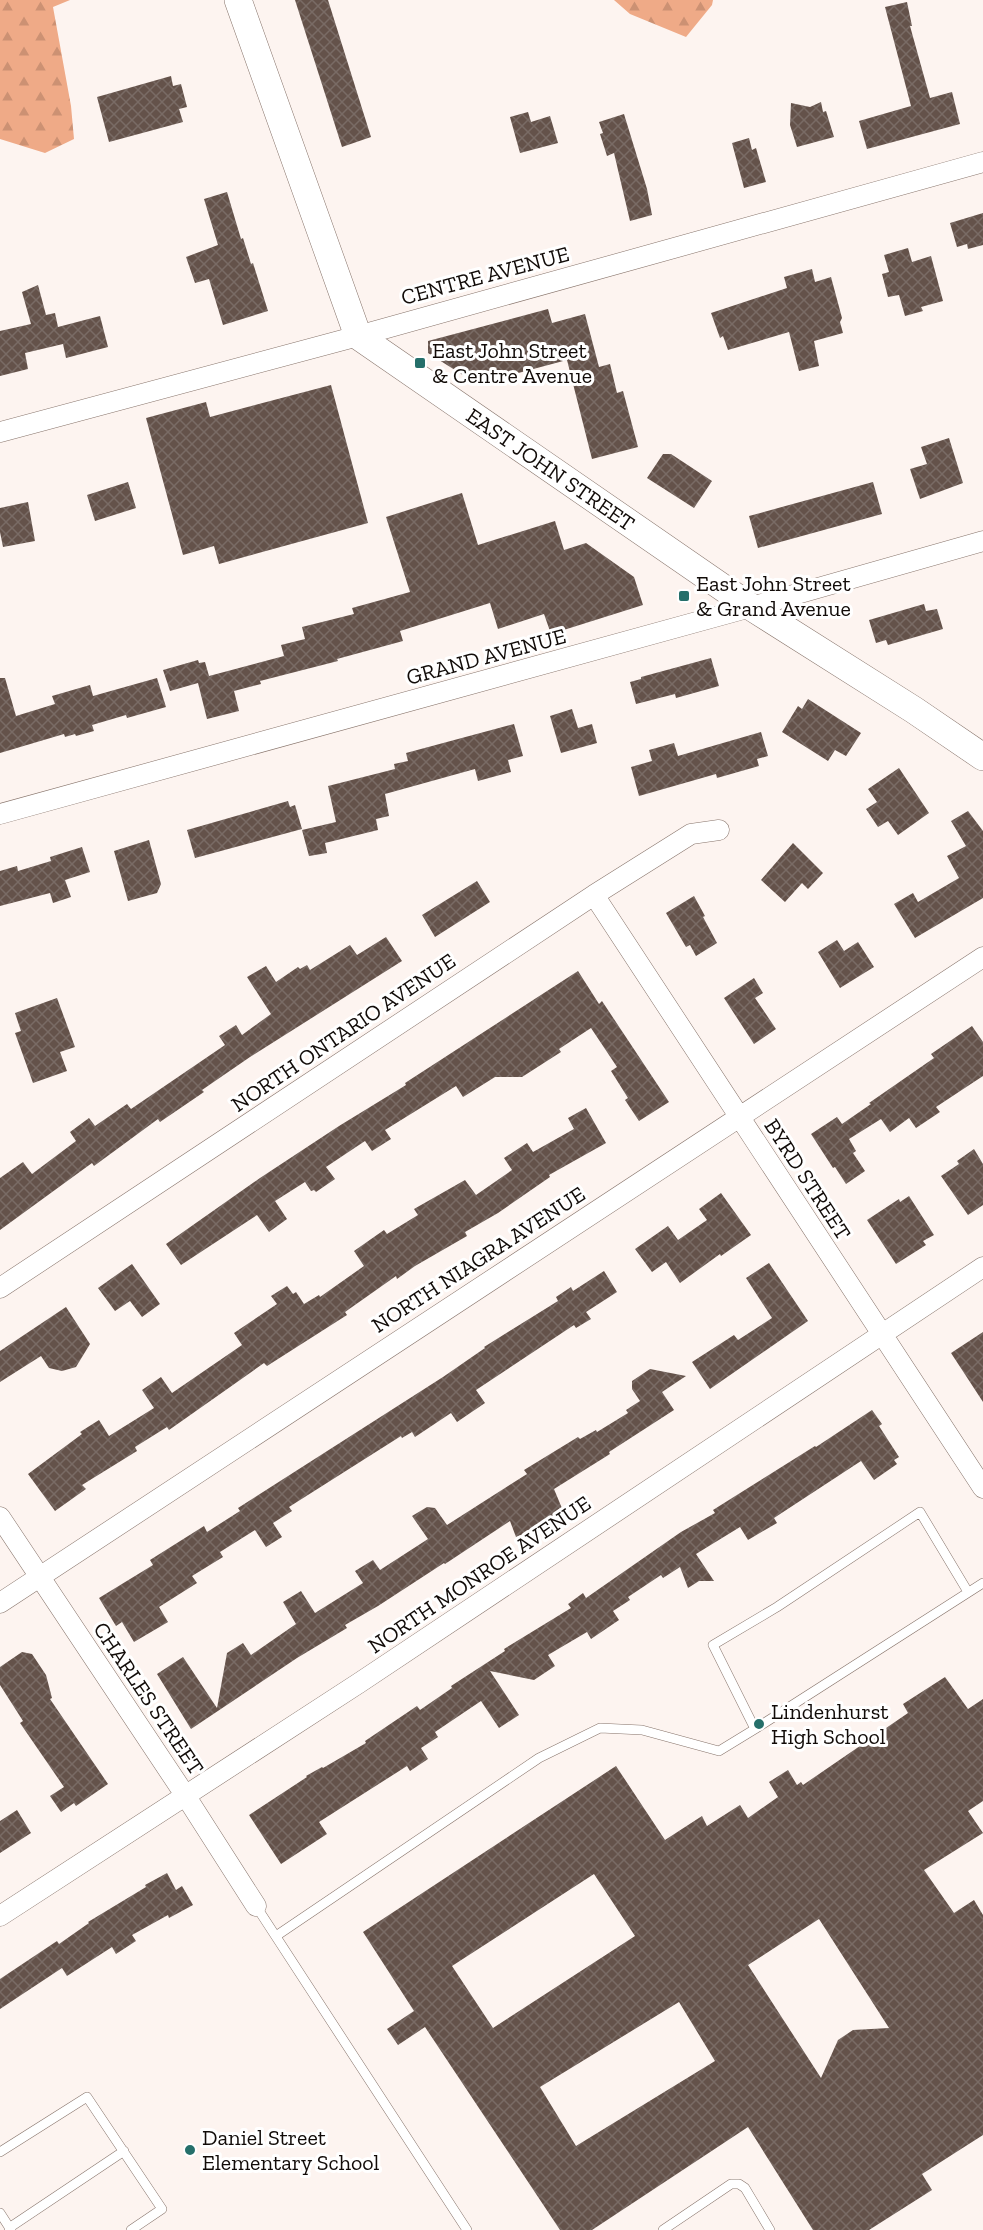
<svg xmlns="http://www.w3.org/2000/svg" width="983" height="2230" font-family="'Zilla Slab',serif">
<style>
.forest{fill:url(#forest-firs)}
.building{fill:url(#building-cross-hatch);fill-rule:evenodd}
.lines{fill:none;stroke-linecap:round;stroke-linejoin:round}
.lane-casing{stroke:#87746b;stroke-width:10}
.street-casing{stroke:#87746b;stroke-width:21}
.secondary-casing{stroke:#87746b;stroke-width:28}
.lane{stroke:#fff;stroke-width:9}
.street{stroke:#fff;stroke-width:20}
.secondary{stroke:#fff;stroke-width:27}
.poi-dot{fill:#256f6a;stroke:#fff;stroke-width:2}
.labels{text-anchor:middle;stroke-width:6;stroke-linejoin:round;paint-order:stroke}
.street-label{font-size:22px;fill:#110b08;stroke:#fff}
.poi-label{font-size:22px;fill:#110b08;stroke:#fff;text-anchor:start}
</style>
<defs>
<pattern id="forest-firs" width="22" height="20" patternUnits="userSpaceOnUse" patternTransform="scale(1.5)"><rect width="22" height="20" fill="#efaa87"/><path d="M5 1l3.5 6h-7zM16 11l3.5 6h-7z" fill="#cc9173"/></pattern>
<pattern id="building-cross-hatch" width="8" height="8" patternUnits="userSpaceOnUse" patternTransform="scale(1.5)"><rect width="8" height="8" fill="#64524a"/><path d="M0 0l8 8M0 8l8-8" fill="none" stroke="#796b65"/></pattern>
</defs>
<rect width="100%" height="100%" fill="#fdf4f0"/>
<!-- forest -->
<path class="forest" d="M0 0H70L53 7 71 106 74 139 45 153 0 139Z
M614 0H713L712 5 686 37 630 14Z"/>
<!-- building -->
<path class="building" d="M295 0H328L371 137 342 147Z
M907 2 912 26H910L930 98 952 92 960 124 867 149 859 121 911 106 885 7Z
M171 76 173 86 181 84 187 107 179 109 183 122 109 142 97 97Z
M821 102 823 112 826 111 834 137 797 147 790 125 791 103 810 107Z
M528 112 531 122 550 116 558 143 520 153 510 117Z
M624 114 647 189 652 215 630 221 614 153 607 156 600 134 603 133 599 122Z
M749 138 752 150 756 148 766 182 744 188 732 143Z
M227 192 241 239 243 238 251 264 253 263 268 311 223 325 209 279 195 283 186 257 218 245 204 199Z
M983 213V245L968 249 967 244 957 247 950 223Z
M908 248 912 262 931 256 943 301 921 307 923 311 905 316 899 295 888 297 882 274 889 272 884 255Z
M812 269 815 282 831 277 842 318 840 322 843 333 814 341 819 366 799 371 789 332 728 350 723 336 720 338 711 313 787 288 784 277Z
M38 285 46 315 55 313 58 327 100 316 108 347 66 358 63 344 25 353 28 369 0 376V331L31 324 22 292Z
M548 309 552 323 585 314 599 367 610 364 617 393 623 391 638 447 592 459 567 360 477 384 428 353V341Z
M331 385 368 523 219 564 214 546 183 555 146 418 206 402 210 417Z
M949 438 963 483 920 499 910 469 927 464 921 447Z
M663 454H671L712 481 694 508 647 478Z
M128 482 136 508 95 521 87 495Z
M873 482 882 514 758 548 749 516Z
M462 493 478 545 555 521 564 550 586 543 634 577 643 605 551 634 544 614 498 629 490 603 400 631 403 641 337 659 338 661 260 681 261 684 234 691 239 711 207 719 198 683 170 691 163 670 198 660 199 663 205 662 209 676 284 656 281 645 305 639 302 627 354 614 352 608 410 592 386 517Z
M28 502 35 541 3 547 0 532V508Z
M924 604 926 611 937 609 943 629 888 645 886 640 876 643 869 620Z
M711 658 719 686 676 698 675 694 636 704 630 682 641 679V677Z
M0 678H5L16 716 55 704 52 696 90 685 93 696 157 678 166 707 127 718 126 715 92 725 94 731 76 736 75 734 65 737 64 734 0 753Z
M808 699 861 733 846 756 835 750 828 761 782 732 798 706 802 709Z
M572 709 578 728 592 724 597 743 561 753 550 716Z
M514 724 523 756 508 760 511 772 478 781 475 769 385 794 389 816 376 819 378 830 325 843 327 853 309 856 302 830 336 822 328 786 395 769 394 764 408 761 406 753Z
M761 732 768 756 757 759 759 766 717 778 716 774 639 796 631 767 652 761 649 750 674 743 678 756Z
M899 768 929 813 898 835 888 821 878 827 866 809 877 802 868 789Z
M288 801 290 807 295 805 302 829 195 858 187 830Z
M968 811 983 831V898L915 938 894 904 913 893 918 902 959 878 947 856 966 846 951 821Z
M149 840 161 884 157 893 128 901 114 851Z
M793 843 823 873 808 889 802 883 785 902 761 880Z
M82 847 90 872 65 880 71 897 53 903 50 893 0 906V871L17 866 18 871 51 861 50 857Z
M477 881 490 902 435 937 422 915Z
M694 896 705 916 703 917 717 943 696 956 690 945 686 947 666 913Z
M386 937 402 961 250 1057 202 1090 204 1092 160 1122 158 1119 94 1166 92 1163 0 1230V1178L23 1162 32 1174 76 1141 70 1132 89 1118 95 1126 127 1104 131 1109 225 1045 219 1036 236 1025 242 1035 271 1014 247 977 266 966 276 982 298 967 300 969 307 965 310 970 350 945 357 955Z
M837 940 844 951 858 942 874 967 840 988 818 952Z
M578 971 599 1004 602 1001 669 1102 639 1121 625 1100 628 1098 611 1071 617 1067 591 1028 559 1049 561 1052 522 1077H495L463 1097 456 1086 385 1130 391 1139 372 1151 365 1141 326 1167 335 1179 316 1192 314 1190 311 1191 305 1182 275 1201 287 1219 269 1232 257 1215 181 1265 166 1244 260 1178 339 1126 406 1085 405 1083Z
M754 978 763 993 755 998 776 1029 754 1044 724 998Z
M57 998 75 1047 60 1052 67 1071 33 1083 15 1033 21 1031 15 1013Z
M972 1026 983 1042V1076L936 1107 940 1112 916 1128 909 1118 890 1132 881 1119 849 1139 856 1151 853 1153 865 1171 846 1184 835 1167 833 1168 811 1134 837 1117 842 1124 871 1104 869 1103 934 1058 931 1054Z
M586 1108 606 1143 549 1175 550 1177 498 1213 465 1232 467 1236 415 1266 397 1279 396 1276 345 1312 347 1315 267 1366 264 1363 169 1430 167 1427 135 1447 137 1451 82 1485 86 1489 55 1511 28 1474 82 1434 80 1432 99 1420 109 1436 154 1408 142 1390 161 1377 172 1393 242 1345 234 1333 277 1304 271 1296 287 1286 293 1294 296 1292 304 1304 319 1295 320 1297 364 1266 354 1251 384 1230 387 1234 418 1215 414 1209 465 1180 476 1195 512 1170 504 1158 527 1143 533 1152 574 1129 568 1118Z
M974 1149 983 1164V1205L968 1215 941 1176 959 1164 957 1161Z
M721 1193 751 1235 721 1256 720 1254 680 1283 666 1262 652 1272 635 1249 668 1226 678 1240 707 1220 699 1209Z
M909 1196 934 1235 923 1241 926 1245 896 1264 867 1220 899 1199 900 1202Z
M769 1263 808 1321 710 1389 692 1362 734 1335 738 1340 772 1318 746 1278Z
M132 1264 160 1304 142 1317 130 1301 115 1311 98 1288Z
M604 1271 617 1292 586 1312 591 1319 576 1328 574 1325 476 1390 485 1403 457 1422 451 1413 415 1437 412 1432 402 1438 401 1436 289 1507 292 1511 273 1523 282 1537 266 1547 255 1530 220 1552 223 1557 192 1576 197 1583 159 1607 168 1622 134 1642 122 1622 116 1626 99 1598 153 1565 150 1560 204 1526 207 1532 240 1511 238 1508 443 1377 485 1348 484 1347 558 1301 556 1297 571 1287 573 1291Z
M66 1307 90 1344 76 1367 62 1371 49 1368 41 1356 0 1382V1351Z
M983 1332V1402L951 1353Z
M650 1369 686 1376 662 1392 674 1410 609 1452 610 1454 554 1489 566 1518 516 1537 510 1521 445 1564 444 1563 378 1606 345 1625 347 1628 297 1658 191 1729 157 1674 183 1657 217 1708 227 1653 243 1643 251 1655 296 1624 283 1602 301 1591 315 1613 363 1583 355 1571 373 1560 380 1570 428 1539 412 1516 427 1507 435 1508 447 1525 527 1474 524 1470 578 1437 580 1439 596 1430 597 1432 628 1413 626 1410 640 1401 632 1389V1381Z
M872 1410 882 1424 879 1426 899 1457 894 1460 897 1464 874 1480 861 1461 774 1518 777 1523 748 1540 740 1527 696 1554 714 1581H699L688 1588 680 1567 663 1578 661 1575 628 1597 630 1600 613 1611 619 1620 591 1639 587 1632 548 1655 555 1666 534 1680 490 1671 519 1715 499 1728 481 1701 435 1732 438 1737 421 1748 428 1759 410 1771 407 1766 319 1822 327 1834 281 1864 249 1815 307 1777 306 1776 322 1767 323 1768 366 1743 365 1741 417 1706 420 1710 452 1688 451 1686 505 1651 504 1649 571 1608 568 1604 583 1593 586 1598 681 1532 715 1513 713 1510 815 1446 816 1447Z
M22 1652 32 1654 46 1675 52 1698 50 1699 108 1784 76 1806 74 1803 61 1812 50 1796 64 1787 20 1723 23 1721 0 1685V1667Z
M945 1677 968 1709 983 1699V1801L968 1811 983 1833 924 1870 954 1913 974 1900 983 1915V2135L922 2174 932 2190 869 2230H813L748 2127 592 2230H560L425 2027 398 2045 387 2029 414 2011 363 1932 616 1766 665 1840 702 1816 707 1826 740 1805 748 1818 778 1797 769 1782 788 1770 797 1785 801 1782 803 1785 908 1713 903 1704ZM594 1874 635 1936 493 2028 452 1966ZM819 1919 889 2028 853 2030 838 2040 821 2078 748 1965ZM679 2002 715 2061 576 2146 540 2087Z
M17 1810 31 1833 0 1853V1821Z
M167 1873 176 1890 182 1886 193 1905 169 1918 168 1915 132 1935 136 1941 116 1954 112 1947 67 1976 62 1968 0 2009V1979L57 1941 59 1944 89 1923 88 1922 146 1887 145 1885Z"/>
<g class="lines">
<!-- lane casing -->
<g class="lane-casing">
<path id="lane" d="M755 1729 983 1583
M256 1906 467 2230
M276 1936 539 1758 600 1728 642 1730 719 1751 755 1729 713 1645 777 1607 920 1512 968 1592
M0 2152 87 2097 162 2209 131 2230
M0 2213 11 2230
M9 2228 124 2151
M663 2230 731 2184H739L745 2188 770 2230"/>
</g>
<!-- street casing -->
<g class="street-casing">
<path id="street" d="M0 432 358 336 983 162
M0 814 751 607 983 541
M594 895 983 1488
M0 1288 594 895 691 834 719 830
M0 1517 185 1795 256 1906
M0 1603 983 957
M0 1916 359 1683 983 1267"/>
</g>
<!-- secondary casing -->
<g class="secondary-casing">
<g id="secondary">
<path id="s1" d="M238 0 358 336 748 605 914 710 983 757"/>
</g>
</g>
<!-- lane -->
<use href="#lane" class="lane"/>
<!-- street -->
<use href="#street" class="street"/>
<!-- secondary -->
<use href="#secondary" class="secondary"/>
</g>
<!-- markers -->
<g class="poi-dot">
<rect x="414" y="357" width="12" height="12" rx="3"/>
<rect x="678" y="590" width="12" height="12" rx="3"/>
<circle cx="759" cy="1724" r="6"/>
<circle cx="190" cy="2150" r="6"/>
</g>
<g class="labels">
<!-- street labels -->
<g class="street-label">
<text transform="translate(485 275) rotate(-15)" y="8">CENTRE AVENUE</text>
<text dy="8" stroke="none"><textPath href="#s1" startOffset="591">EAST JOHN STREET</textPath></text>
<text transform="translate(486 656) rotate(-15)" y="8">GRAND AVENUE</text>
<text transform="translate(343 1032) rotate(-34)" y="8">NORTH ONTARIO AVENUE</text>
<text transform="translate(808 1179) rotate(57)" y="8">BYRD STREET</text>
<text transform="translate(478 1259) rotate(-33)" y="8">NORTH NIAGRA AVENUE</text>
<text transform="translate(479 1574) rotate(-34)" y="8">NORTH MONROE AVENUE</text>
<text transform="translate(149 1698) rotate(56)" y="8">CHARLES STREET</text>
</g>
<!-- poi labels -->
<g class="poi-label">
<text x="432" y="358">East John Street<tspan x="432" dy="25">&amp; Centre Avenue</tspan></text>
<text x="696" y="591">East John Street<tspan x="696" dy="25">&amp; Grand Avenue</tspan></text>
<text x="771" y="1719">Lindenhurst<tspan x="771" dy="25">High School</tspan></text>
<text x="202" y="2145">Daniel Street<tspan x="202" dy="25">Elementary School</tspan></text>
</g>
</g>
</svg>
